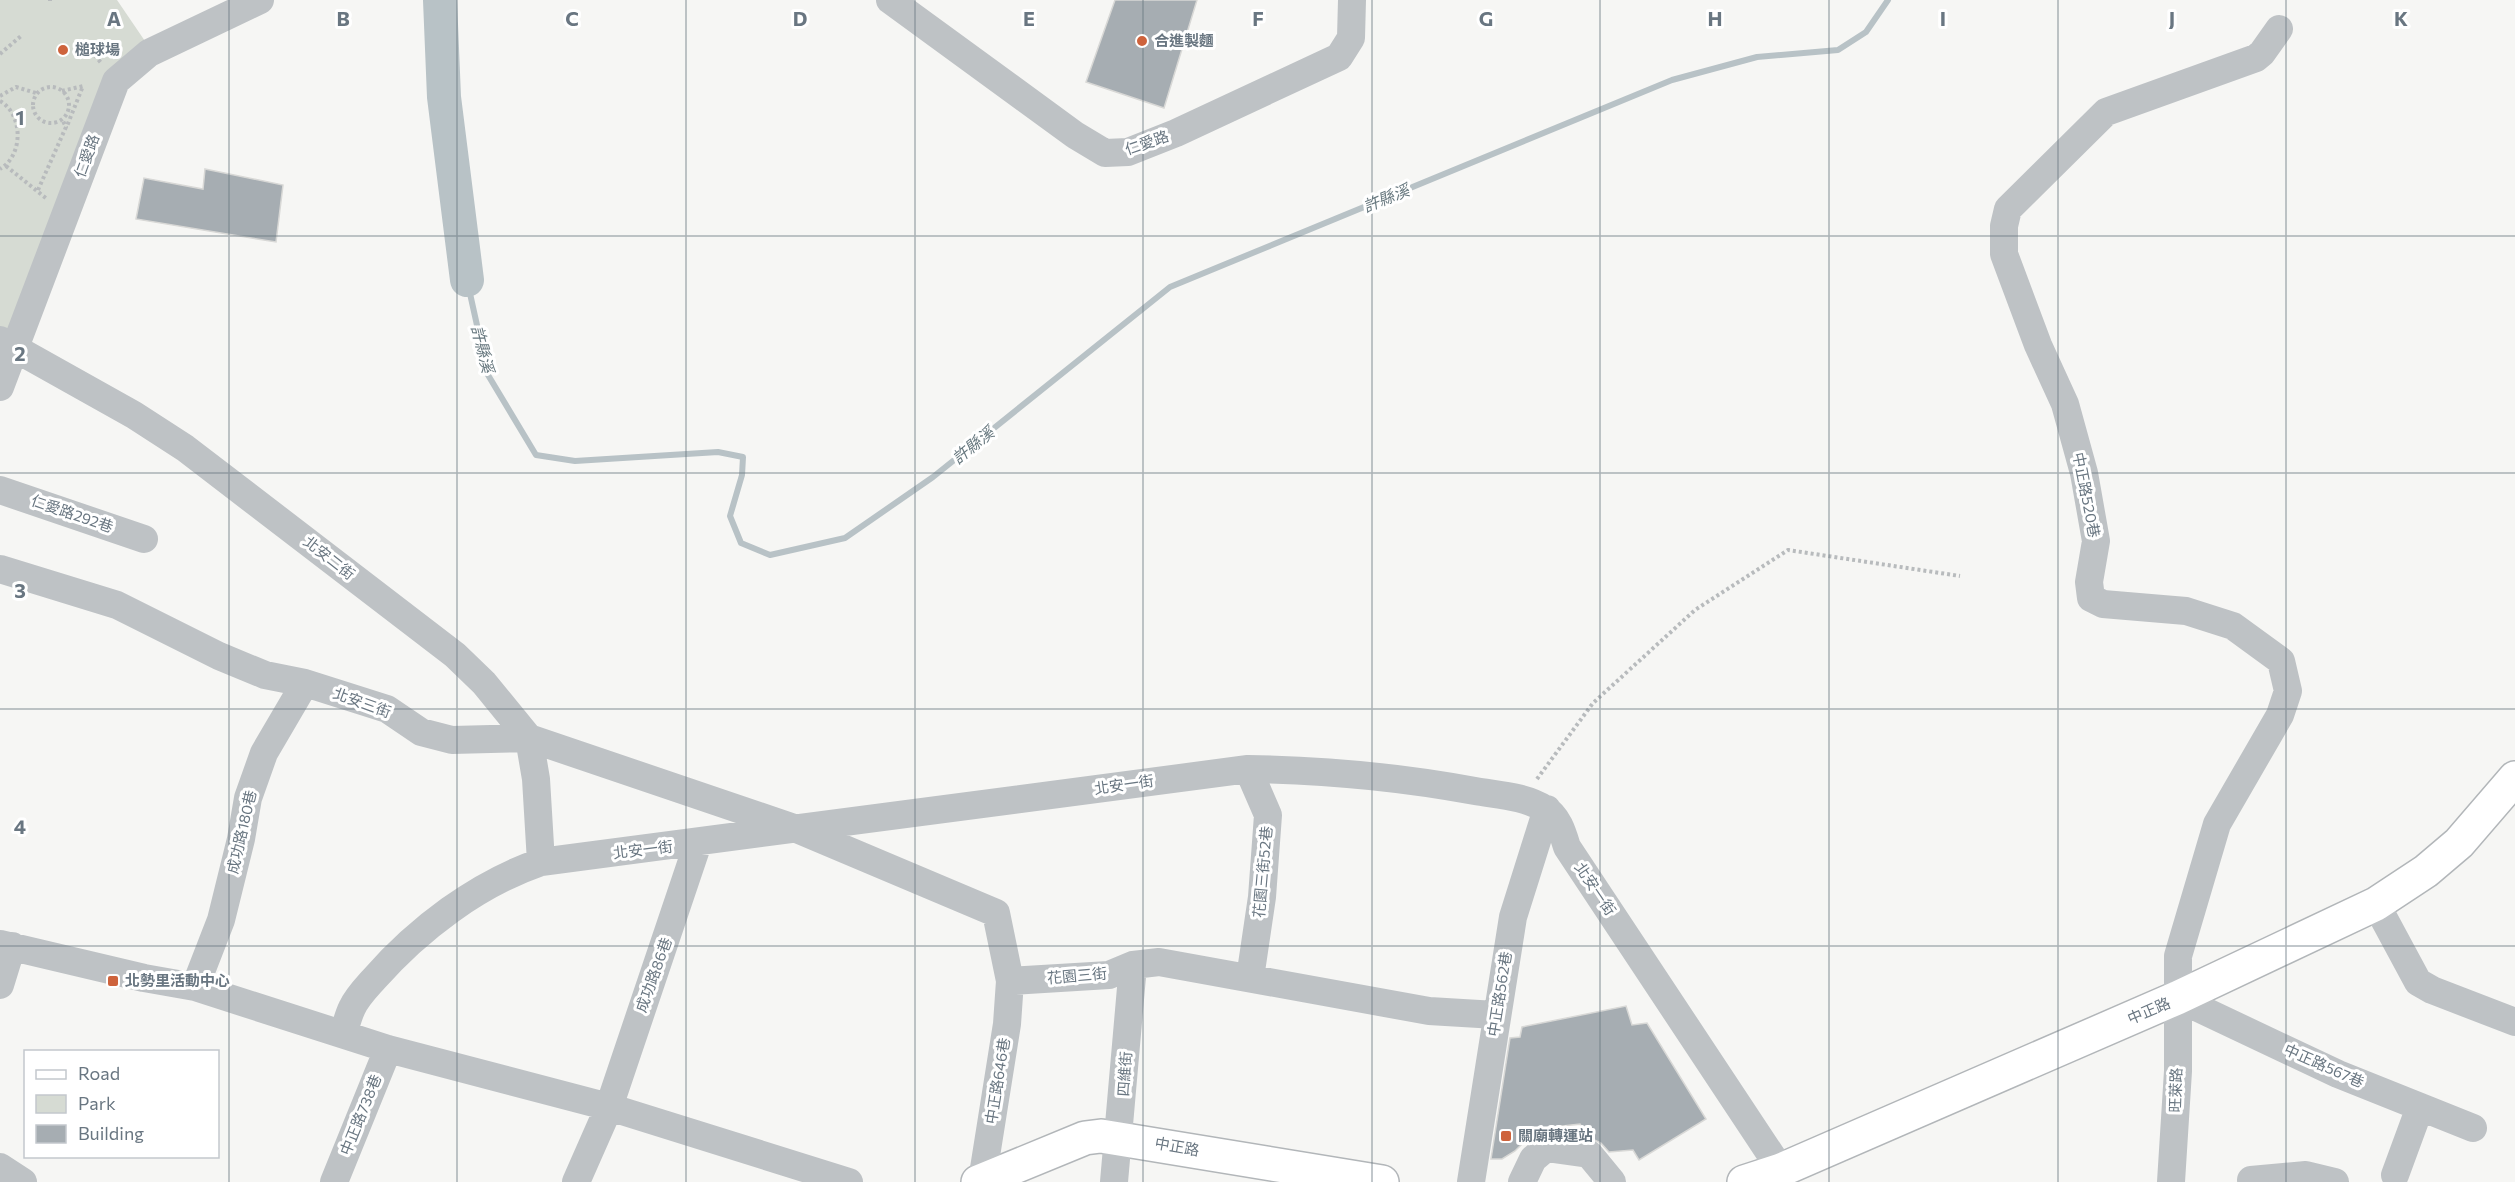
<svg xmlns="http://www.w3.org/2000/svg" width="2515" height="1182" font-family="Commissioner,'Noto Sans TC',sans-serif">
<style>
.green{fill:#d6dbd3}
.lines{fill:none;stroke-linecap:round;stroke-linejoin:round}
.stream{stroke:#b8c2c6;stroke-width:6}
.river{stroke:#b8c2c6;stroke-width:34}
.building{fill:#a6adb2;stroke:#d8d8d6;stroke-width:1.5}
.major-casing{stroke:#b2b6b9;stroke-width:36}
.path{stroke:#b8bbbd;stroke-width:4;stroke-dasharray:3 3;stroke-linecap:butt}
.minor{stroke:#bec2c5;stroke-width:28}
.major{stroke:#fff;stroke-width:33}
.grid{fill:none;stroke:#697681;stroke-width:1.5;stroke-opacity:0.55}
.poi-dot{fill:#ce633c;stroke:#fff;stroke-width:2}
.labels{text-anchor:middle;stroke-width:6;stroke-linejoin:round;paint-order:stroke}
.poi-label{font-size:15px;font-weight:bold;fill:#697681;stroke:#fff;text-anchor:start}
.street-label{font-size:15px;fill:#697681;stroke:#fff}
.water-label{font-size:16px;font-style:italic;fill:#65767d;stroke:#fff}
.grid-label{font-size:20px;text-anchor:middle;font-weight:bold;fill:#697681;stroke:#fff;stroke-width:6;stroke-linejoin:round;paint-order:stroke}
</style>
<rect width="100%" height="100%" fill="#f6f6f4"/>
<!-- green -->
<path class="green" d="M0 0H117L149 47 116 75 14 343 0 336Z"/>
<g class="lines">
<!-- stream -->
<path class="stream" d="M467 280 488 375 536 455 575 461 718 452 743 457 742 475 730 516 741 543 770 555 845 538 933 477 1170 287 1672 80 1757 57 1838 50 1866 32 1888 0"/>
<!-- river -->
<path class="river" d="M440 0 444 97 467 280"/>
</g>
<!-- building -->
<path class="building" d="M1115 0H1197L1164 108 1086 82Z
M205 169 283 185 276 242 136 219 144 178 203 189Z
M1626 1006 1632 1025 1647 1023 1706 1119 1639 1160 1633 1150 1609 1152 1601 1143 1588 1137 1580 1124 1527 1130 1524 1142 1515 1151 1502 1159H1491L1510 1038 1520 1037 1522 1027Z"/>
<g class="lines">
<!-- major casing -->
<g class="major-casing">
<path id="major" d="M978 1182 1085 1138 1101 1136 1382 1182
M1744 1182 1781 1170 2177 998 2376 904 2426 871 2459 843 2515 778"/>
</g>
<!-- path -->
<path class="path" d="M50 1V0
M87 46 102 64
M0 54 21 36
M33 105a18 18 0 1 1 36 0a18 18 0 1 1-36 0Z
M62 91 83 86 67 126
M0 96 16 87 36 93
M0 101C23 114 24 155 0 169
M6 166 47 199
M38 190 66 127 62 119
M1537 779 1593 703 1695 610 1788 550 1960 576"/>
<!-- minor -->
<path class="minor" d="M890 0 1075 135 1105 153 1128 152 1176 133 1339 57 1351 38 1352 0
M0 340 134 415 185 448 455 655 484 683 529 738 536 779 541 862
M0 387 116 81 149 53 260 0
M0 490 144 539
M0 569 117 605 219 656 265 675 305 683 387 709 421 732 452 740 529 738 797 829 996 913 1010 981 1109 975 1133 965 1159 962 1429 1011 1496 1015
M1248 769 1268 815 1262 897 1250 978
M2376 904 2418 982 2432 990 2515 1022
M0 944 144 978 195 987 388 1049 609 1107 849 1182
M0 985 12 946
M195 987 221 920 241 839 248 798 264 753 305 683
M2177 998 2338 1074 2473 1128
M343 1034C346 1026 348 1016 352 1008 357 997 366 988 374 979 418 929 477 884 541 862L1248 769C1324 770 1399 777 1475 791 1498 795 1525 796 1545 809 1558 816 1563 834 1567 847L1781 1170
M0 1167 23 1182
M2395 1175 2420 1107
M2251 1180 2306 1175 2335 1182
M982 1181 1007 1024 1010 981
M334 1182 388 1049
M576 1182 609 1107 698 843
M1114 1182 1133 965
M1471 1182 1513 917 1547 809
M1522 1182 1533 1159 1546 1148 1589 1154 1612 1182
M2171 1182 2178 1071V956L2217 824 2280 715 2288 691 2281 661 2233 626 2186 611 2103 604 2091 598 2089 582 2096 541 2084 473 2065 404 2038 345 2004 254V226L2008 209 2106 112 2256 58 2262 53 2279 29"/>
<!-- major -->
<use href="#major" class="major"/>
</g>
<!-- grid -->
<path class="grid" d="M229 0V1182M457 0V1182M686 0V1182M915 0V1182M1143 0V1182M1372 0V1182M1600 0V1182M1829 0V1182M2058 0V1182M2286 0V1182M0 236H2515M0 473H2515M0 709H2515M0 946H2515"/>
<!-- markers -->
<g class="poi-dot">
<circle cx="1142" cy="41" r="6"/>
<circle cx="63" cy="50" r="6"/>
<rect x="107" y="975" width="12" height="12" rx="3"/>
<rect x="1500" y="1130" width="12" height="12" rx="3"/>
</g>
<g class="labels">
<!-- poi labels -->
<g class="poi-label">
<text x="1154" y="46">合進製麵</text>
<text x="75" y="55">槌球場</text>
<text x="125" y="986">北勢里活動中心</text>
<text x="1518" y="1141">關廟轉運站</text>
</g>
<!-- street labels -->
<g class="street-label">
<text transform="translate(1147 143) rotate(-19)" y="5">仁愛路</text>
<text transform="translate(87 156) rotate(-70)" y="5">仁愛路</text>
<text transform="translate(2086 495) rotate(79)" y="5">中正路520巷</text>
<text transform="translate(72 514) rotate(19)" y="5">仁愛路292巷</text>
<text transform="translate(329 558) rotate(38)" y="5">北安二街</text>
<text transform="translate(362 703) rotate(20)" y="5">北安三街</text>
<text transform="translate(1124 785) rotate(-8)" y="5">北安一街</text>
<text transform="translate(242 832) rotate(-77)" y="5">成功路180巷</text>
<text transform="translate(643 850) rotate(-7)" y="5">北安一街</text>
<text transform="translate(1263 872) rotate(-85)" y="5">花園三街52巷</text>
<text transform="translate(1595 889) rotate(56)" y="5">北安一街</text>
<text transform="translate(654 975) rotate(-70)" y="5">成功路86巷</text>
<text transform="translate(1077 976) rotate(-5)" y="5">花園三街</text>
<text transform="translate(1500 994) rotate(-81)" y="5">中正路562巷</text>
<text transform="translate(2149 1011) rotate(-23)" y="5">中正路</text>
<text transform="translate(2324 1066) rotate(24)" y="5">中正路567巷</text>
<text transform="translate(1125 1074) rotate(-86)" y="5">四維街</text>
<text transform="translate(998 1081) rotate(-81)" y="5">中正路646巷</text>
<text transform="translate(2176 1090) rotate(-88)" y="5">旺萊路</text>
<text transform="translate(361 1115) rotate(-68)" y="5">中正路738巷</text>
<text transform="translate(1177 1147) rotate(10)" y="5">中正路</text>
</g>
<!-- water labels -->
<g class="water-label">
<text transform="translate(1386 198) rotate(-22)" y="6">許縣溪</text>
<text transform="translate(483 349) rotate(76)" y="6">許縣溪</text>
<text transform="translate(973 445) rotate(-39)" y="6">許縣溪</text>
</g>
</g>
<g class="grid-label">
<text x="114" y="26">A</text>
<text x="343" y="26">B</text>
<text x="572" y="26">C</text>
<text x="800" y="26">D</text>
<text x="1029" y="26">E</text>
<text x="1258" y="26">F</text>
<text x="1486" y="26">G</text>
<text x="1715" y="26">H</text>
<text x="1943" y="26">I</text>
<text x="2172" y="26">J</text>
<text x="2401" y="26">K</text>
<text x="20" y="125">1</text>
<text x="20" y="361">2</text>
<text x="20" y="598">3</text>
<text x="20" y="834">4</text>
</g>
<!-- legend -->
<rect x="24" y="1050" width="195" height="108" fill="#ffffff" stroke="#c3c8cd" stroke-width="1.5"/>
<rect x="36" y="1070" width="30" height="9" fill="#ffffff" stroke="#c3c8cd" stroke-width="1.5"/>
<text x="78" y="1080" font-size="18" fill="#697681">Road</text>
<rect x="36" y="1095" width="30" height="18" fill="#d6dbd3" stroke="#c3c8cd" stroke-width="1.5"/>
<text x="78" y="1110" font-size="18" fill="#697681">Park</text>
<rect x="36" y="1125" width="30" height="18" fill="#a6adb2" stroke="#c3c8cd" stroke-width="1.5"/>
<text x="78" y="1140" font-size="18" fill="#697681">Building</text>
</svg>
